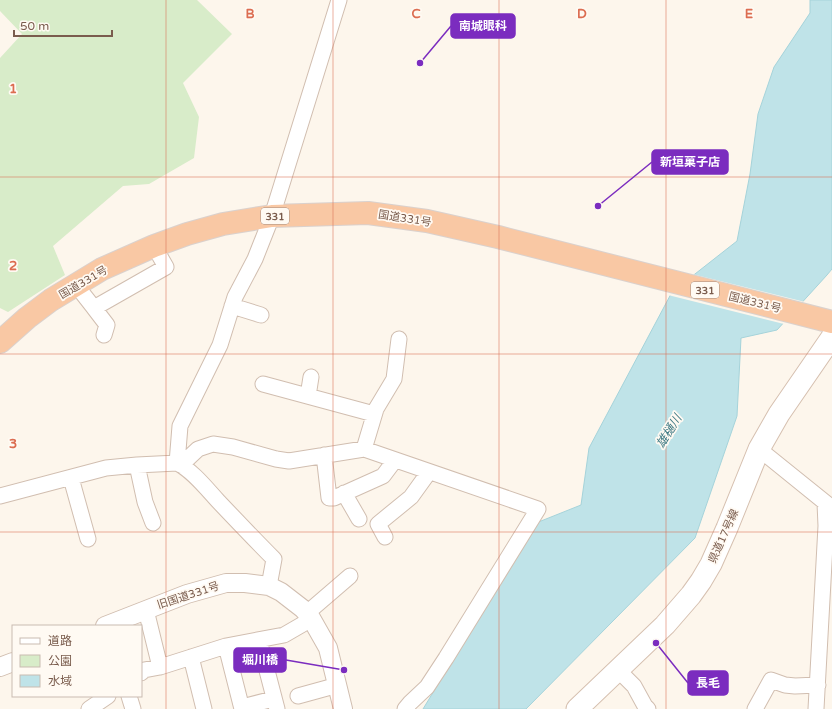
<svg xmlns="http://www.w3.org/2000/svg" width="832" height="709" font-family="'Varela Round','Noto Sans JP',sans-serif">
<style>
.green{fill:#d8ecc9}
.water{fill:#bfe3e8;stroke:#a5d3da}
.pier{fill:#fdf6ec}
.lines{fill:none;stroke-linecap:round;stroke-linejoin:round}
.minor-casing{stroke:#d1beb0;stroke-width:17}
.tertiary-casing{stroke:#d1beb0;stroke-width:20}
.secondary-casing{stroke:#d6c0b0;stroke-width:23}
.trunk-casing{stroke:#dad1cd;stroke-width:24}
.minor{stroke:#fff;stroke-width:15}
.tertiary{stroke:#fff;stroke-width:18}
.secondary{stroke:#fff;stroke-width:21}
.trunk{stroke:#f9c8a4;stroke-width:22}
.grid{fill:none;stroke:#dc6d51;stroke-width:1;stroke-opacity:0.55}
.labels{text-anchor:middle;stroke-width:3.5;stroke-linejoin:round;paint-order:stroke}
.shield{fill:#fffaf3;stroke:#a28b7f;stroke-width:1}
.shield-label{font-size:10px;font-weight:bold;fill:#7a5c4d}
.street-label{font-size:11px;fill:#7a5c4d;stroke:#fffaf3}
.water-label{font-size:12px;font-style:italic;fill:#437c86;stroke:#fffaf3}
.grid-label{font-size:13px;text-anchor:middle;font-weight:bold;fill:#dc6d51;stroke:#fffaf3;stroke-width:3.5;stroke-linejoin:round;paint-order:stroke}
.leader{fill:none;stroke:#7b2cbf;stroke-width:1.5}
.callout-dot{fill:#7b2cbf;stroke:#fffaf3;stroke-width:1.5}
.callout{fill:#7b2cbf;stroke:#7b2cbf;stroke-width:1.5}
.callout-label{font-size:12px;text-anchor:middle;font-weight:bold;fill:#fff}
</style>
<rect width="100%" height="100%" fill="#fdf6ec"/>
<!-- green -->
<path class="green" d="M0 0H197L232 34 183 83 199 117 194 158 149 184 123 186 53 246 65 275 8 312 0 308V58L22 34 0 11Z"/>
<!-- water -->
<path class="water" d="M810 0H832V269L827 275 777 330 741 338 737 416 695 538 526 709H423L536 523 581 505 589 448 672 292 737 241 750 174 758 114 774 67 810 13Z"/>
<!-- pier -->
<path class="pier" d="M692 274 805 302 784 324 668 295 670 290Z"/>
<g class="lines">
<!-- minor casing -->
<g class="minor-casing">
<path id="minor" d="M76 285 94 308 166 267 154 246
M232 306 261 315
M94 308 107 325 104 335
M263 384 374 414
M308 396 311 377
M364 449 376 409 394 379 399 339
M759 449 832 508
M324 455 329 498H334L383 476 395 460
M177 463 180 426 220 345 235 297 255 259 272 216 339 0
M137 465 145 502 153 523
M181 465 198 449 213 444 233 447 276 459 289 461 364 449 538 509 446 658 427 687 410 703 405 709
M71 478 88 539
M344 493 359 519
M0 496 106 468 137 465 177 463C192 470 207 489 218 501 237 521 255 540 274 559L269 586
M385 537 378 524 411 497 429 472
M146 610 160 667
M307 613 350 576
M259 640 277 709
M226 646 242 709
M191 657 204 709
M618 670 634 686 645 706 648 709
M141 673 144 670 160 667 226 646 284 635 303 624 311 618
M129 696 133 709
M298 696 338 685
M242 707 273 699
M89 709 108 696
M755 709 771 680 785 685 795 686 818 685
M816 709 826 526 825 503"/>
</g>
<!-- tertiary casing -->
<g class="tertiary-casing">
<path id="tertiary" d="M105 626 187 594 226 583H245L269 586 281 592 303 609 311 618 328 648 343 709
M0 667 13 662"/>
</g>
<!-- secondary casing -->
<g class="secondary-casing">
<path id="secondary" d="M577 709 665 625 691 595 701 581 711 564 727 528 759 449 779 414 832 337"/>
</g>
<!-- trunk casing -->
<g class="trunk-casing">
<path id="trunk" d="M0 342 27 318 51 300 102 269 154 246 187 234 223 224 272 216 368 213 427 221 498 237 832 322"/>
</g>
<!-- minor -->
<use href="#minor" class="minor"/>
<!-- tertiary -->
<use href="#tertiary" class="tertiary"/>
<!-- secondary -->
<use href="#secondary" class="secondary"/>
<!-- trunk -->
<use href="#trunk" class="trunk"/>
</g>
<!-- grid -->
<path class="grid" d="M166 0V709M333 0V709M499 0V709M666 0V709M0 177H832M0 354H832M0 532H832"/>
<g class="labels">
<!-- shield labels -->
<g class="shield">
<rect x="261" y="208" width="28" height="16" rx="3"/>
<rect x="691" y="282" width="28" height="16" rx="3"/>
</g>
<g class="shield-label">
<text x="275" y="220">331</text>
<text x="705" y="294">331</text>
</g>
<!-- street labels -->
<g class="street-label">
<text transform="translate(405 218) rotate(9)" y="4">国道331号</text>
<text transform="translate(83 282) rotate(-30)" y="4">国道331号</text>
<text transform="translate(755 302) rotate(14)" y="4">国道331号</text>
<text transform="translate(723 536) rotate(-66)" y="4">県道17号線</text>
<text transform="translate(188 595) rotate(-18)" y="4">旧国道331号</text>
</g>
<!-- water labels -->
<g class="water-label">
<text transform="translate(669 431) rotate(-58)" y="4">雄樋川</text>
</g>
</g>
<g class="grid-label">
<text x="250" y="18">B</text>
<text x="416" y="18">C</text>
<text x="582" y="18">D</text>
<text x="749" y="18">E</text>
<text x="13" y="93">1</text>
<text x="13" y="270">2</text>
<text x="13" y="448">3</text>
</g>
<!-- callouts -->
<path class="leader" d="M420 63L451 26M598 206L652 162M344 670L286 660M656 643L688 683"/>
<g class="callout-dot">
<circle cx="420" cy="63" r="4"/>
<circle cx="598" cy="206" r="4"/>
<circle cx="344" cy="670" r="4"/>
<circle cx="656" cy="643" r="4"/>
</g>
<g class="callout">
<rect x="451" y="14" width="64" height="24" rx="4"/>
<rect x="652" y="150" width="76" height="24" rx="4"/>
<rect x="234" y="648" width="52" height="24" rx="4"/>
<rect x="688" y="671" width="40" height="24" rx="4"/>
</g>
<g class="callout-label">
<text x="483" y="30">南城眼科</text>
<text x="690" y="166">新垣菓子店</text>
<text x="260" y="664">堀川橋</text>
<text x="708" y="687">長毛</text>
</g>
<!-- legend -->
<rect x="12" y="625" width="130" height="72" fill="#fffaf3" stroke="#cabbb1"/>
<rect x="20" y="638" width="20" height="6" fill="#ffffff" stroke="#cabbb1"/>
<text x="48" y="645" font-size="12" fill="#7a5c4d">道路</text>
<rect x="20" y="655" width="20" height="12" fill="#d8ecc9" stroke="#cabbb1"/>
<text x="48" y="665" font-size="12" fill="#7a5c4d">公園</text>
<rect x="20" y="675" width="20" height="12" fill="#bfe3e8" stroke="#cabbb1"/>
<text x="48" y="685" font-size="12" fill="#7a5c4d">水域</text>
<!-- scale -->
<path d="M14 30v6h98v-6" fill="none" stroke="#7a5c4d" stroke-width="2"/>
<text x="20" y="30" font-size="12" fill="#7a5c4d" stroke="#fffaf3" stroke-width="3" paint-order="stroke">50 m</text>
</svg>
